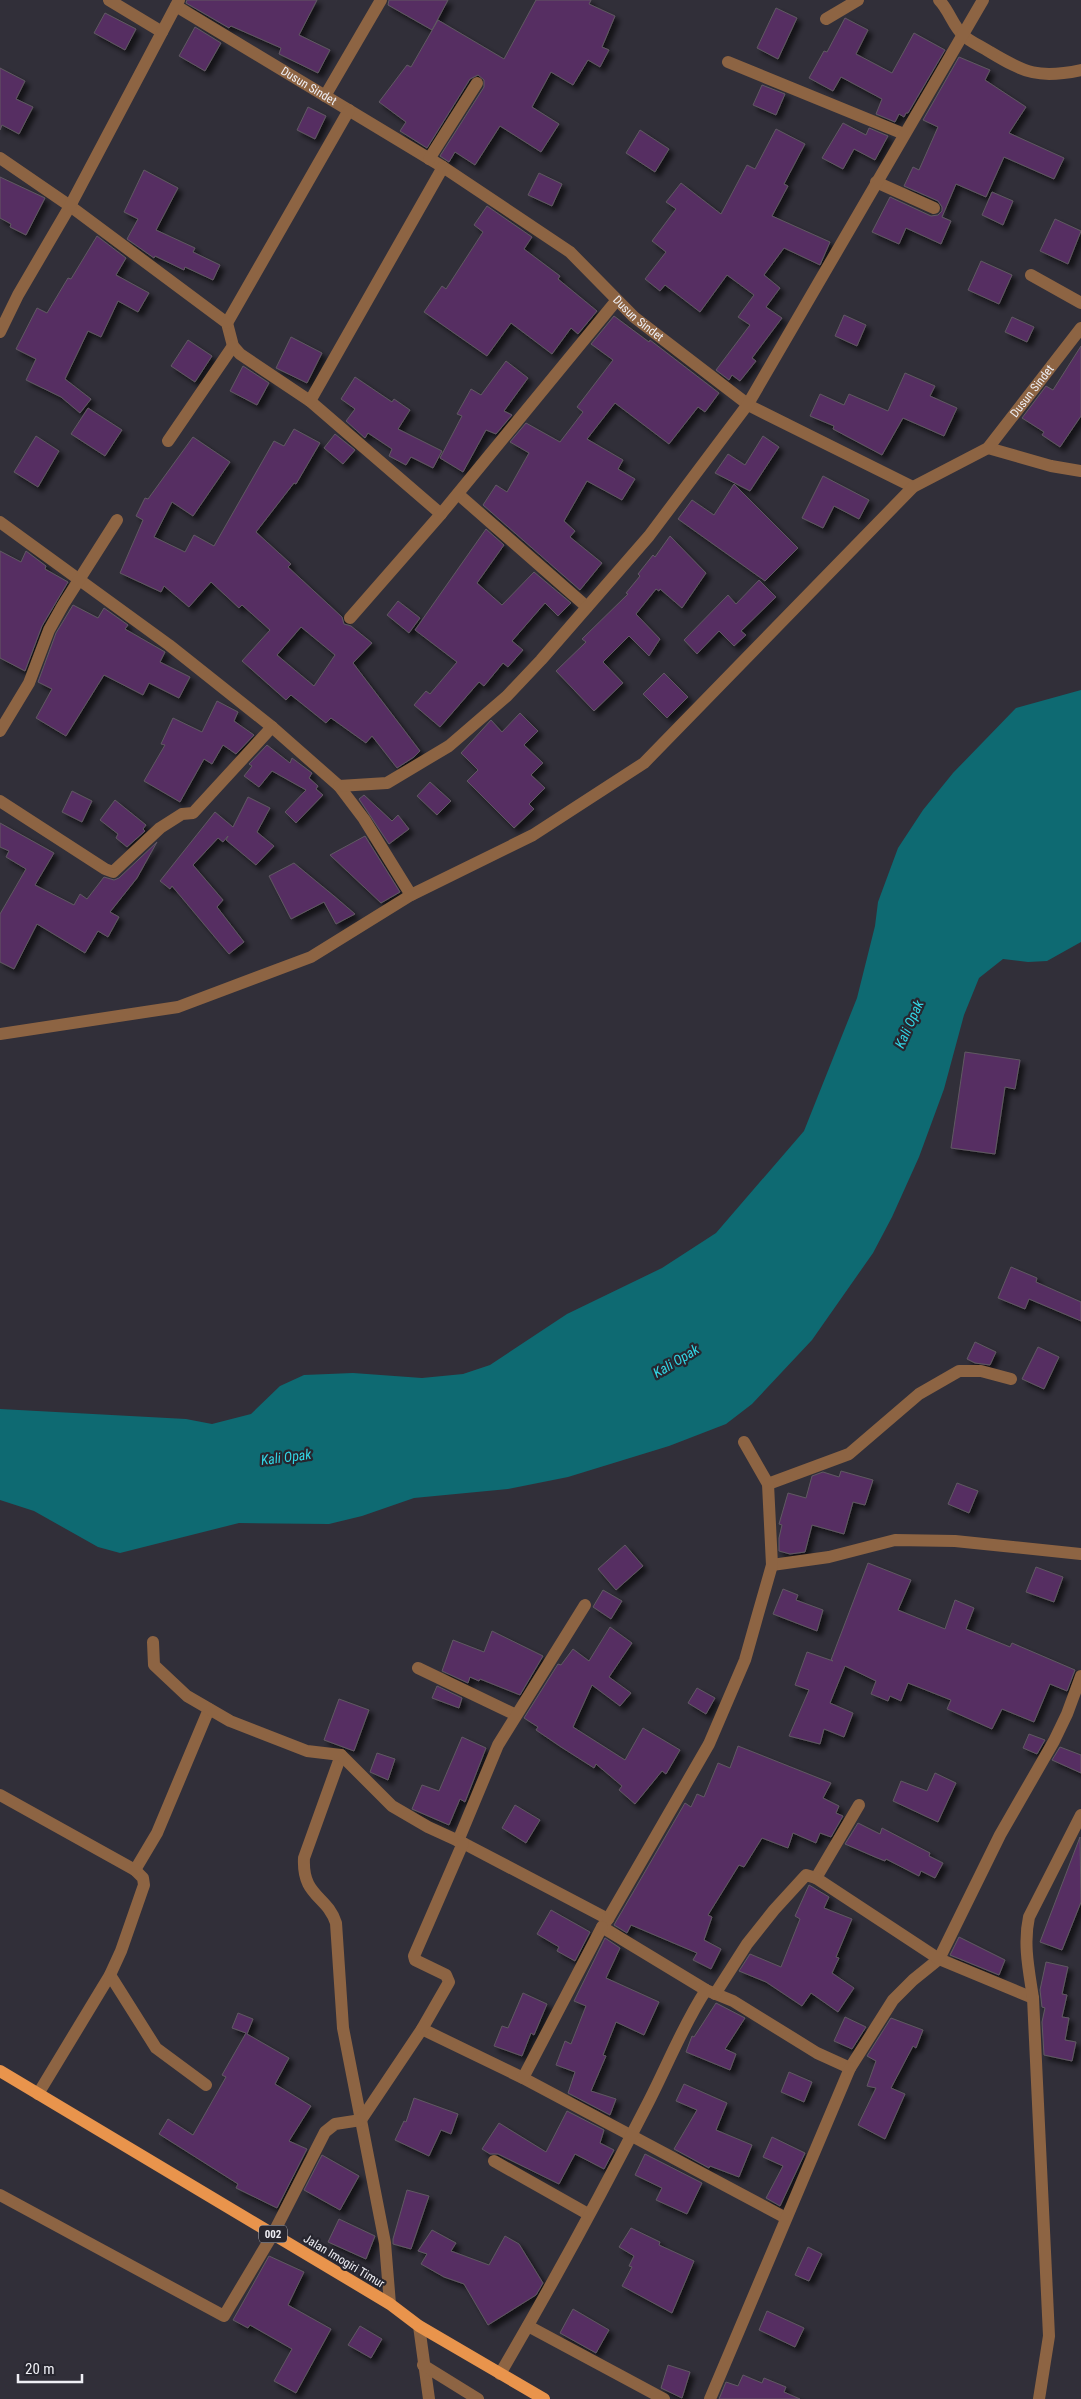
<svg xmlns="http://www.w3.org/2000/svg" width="1081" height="2399" font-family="'Roboto Condensed',sans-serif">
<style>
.water{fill:#0e6a72}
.building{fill:#562e62;stroke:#605962;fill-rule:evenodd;filter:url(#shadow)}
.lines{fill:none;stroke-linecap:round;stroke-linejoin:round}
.minor{stroke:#8d6443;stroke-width:12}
.primary{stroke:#e9944c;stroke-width:12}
.labels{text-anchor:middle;stroke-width:4.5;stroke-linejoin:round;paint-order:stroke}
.shield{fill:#27262f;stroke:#b3b3ba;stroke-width:1}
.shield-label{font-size:11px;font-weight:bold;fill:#efeff5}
.street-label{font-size:12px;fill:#efeff5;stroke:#27262f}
.water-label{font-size:14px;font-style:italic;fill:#32d6e5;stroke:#27262f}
</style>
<defs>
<filter id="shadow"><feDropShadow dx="4.5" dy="4.5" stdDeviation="2.5" flood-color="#0009"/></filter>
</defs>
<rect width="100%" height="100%" fill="#312f39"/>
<!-- water -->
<path class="water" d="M1081 690V942L1047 961 1028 962 1003 959 979 978 964 1015 944 1089 919 1157 892 1217 873 1253 812 1340 752 1404 726 1424 669 1446 568 1477 508 1489 414 1498 362 1516 329 1524 239 1523 120 1553 98 1547 34 1511 0 1500V1409L186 1419 212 1424 251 1414 280 1386 304 1375 353 1373 422 1378 463 1374 490 1365 567 1314 662 1268 716 1233 804 1131 857 998 875 926 878 902 898 848 923 810 953 773 1016 708Z"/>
<!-- building -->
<path class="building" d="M187 0H317L299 35 330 50 318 73 279 54 281 48 231 26 229 28 186 3Z
M389 0H448L432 30 388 5Z
M536 0H591L589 4 615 16 602 47 609 50 600 67 588 60 573 85 551 72 532 107 559 124 541 152 500 126 475 165 455 152 449 162 440 156 484 87V80L478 75 470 79 427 148 400 131 406 122 379 102 407 65 411 67 438 20 504 59Z
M776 8 797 18 778 59 757 48Z
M105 13 136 29 125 50 94 33Z
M845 18 868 30 856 54 892 73 914 33 945 50 908 113H906L904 117 899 114 895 122 876 114 882 99 841 77 833 91 809 78 824 51 827 52Z
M195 27 221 43 205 71 179 56Z
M959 57 990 70 985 80 1026 107 1009 133 1064 158 1054 179 1004 157 986 197 956 184 942 217 951 221 941 244 906 228 899 244 872 232 890 197 931 216 938 215 942 211V207L938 201 904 186 913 167 919 170 938 127 923 120Z
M0 68 25 81 16 99 33 107 19 134 2 125 0 130Z
M762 85 785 94 776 115 753 105Z
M308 107 326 116 315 139 297 130Z
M843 123 866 135 869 128 888 136 875 160 854 149 843 169 822 158Z
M776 129 805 144 784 184 788 186 772 216 830 242 820 265 784 248 764 275 780 288 766 307 782 318 752 358 756 361 740 381 732 375 729 380 716 370 750 325 738 317 754 295 727 275 700 312 665 285 660 291 645 279 666 252 652 241 676 209 666 202 681 183 721 214 747 165 755 169Z
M640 130 669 149 655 172 626 153Z
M144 170 178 188 156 230 195 248 193 252 220 265 213 280 185 267 184 270 155 256 154 258 127 239 138 219 124 212Z
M539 173 562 184 552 206 528 195Z
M0 177 45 198 26 235 10 227 11 224 0 218Z
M992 192 1013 201 1003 225 982 215Z
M487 206 532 237 524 249 560 276 558 279 597 311 578 334 571 328 552 354 511 323 487 356 424 312 442 286 446 289 483 232 474 225Z
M1055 219 1081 231 1068 264 1040 251Z
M97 236 126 258 116 275 149 293 138 312 118 301 101 337 88 331 65 379 91 399 80 413 61 397 26 380 36 359 16 349 37 308 47 313 68 278 71 279Z
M981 261 1012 275 999 304 968 290Z
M844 315 866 325 857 346 835 336Z
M614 316 649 342 650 340 719 393 705 412 698 407 669 444 615 403 587 439 623 460 618 469 635 479 622 500 587 481 564 521 575 531 570 537 602 563 580 590 483 505 496 485 507 492 529 453 510 442 526 423 560 442 583 412 577 407 613 360 591 344Z
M1012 317 1034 327 1027 342 1005 332Z
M291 337 322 353 307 383 276 368Z
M188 340 212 356 195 382 171 366Z
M1081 346V416L1060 447 1042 435 1044 432 1022 418 1046 386 1053 390Z
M506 361 528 378 504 411 512 415 496 434 486 430 463 472 440 458 462 416 457 414 471 389 481 395Z
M243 366 269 383 257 405 230 391Z
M905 373 935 386 930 396 957 408 944 436 903 418 882 455 833 429 834 426 810 416 820 394 844 405 849 394 888 411Z
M355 377 392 402 394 399 410 410 398 429 442 451 433 468 411 457 406 465 389 456 392 449 368 433 365 438 346 421 355 409 341 399Z
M88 408 122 430 105 456 71 434Z
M294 429 320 443 296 484 294 483 256 532 291 564 288 567 342 617 344 624 351 626 372 643 353 663 420 751 414 757 397 768 372 736 366 743 331 718 326 723 291 695 286 700 242 661 270 630 242 605 239 608 211 582 189 607 164 586 161 592 120 573 143 520 136 516 145 498 148 499 193 437 230 462 193 516 172 502 154 537 185 552 194 535 214 546 274 441 284 446ZM301 627 335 655 314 686 277 655Z
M335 434 355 450 343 464 324 448Z
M36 436 59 451 38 487 14 472Z
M763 436 779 447 750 491 715 473 728 454 745 465Z
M823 476 869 500 859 519 834 506 823 528 802 518Z
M734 484 798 548 765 581 678 519 692 500 714 515Z
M486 529 504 545 477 583 502 605 534 572 571 603 558 616 545 603 512 641 523 650 508 667 503 663 484 686 479 682 440 727 414 705 426 691 430 694 457 662 415 630Z
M670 536 706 573 682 608 660 589 659 591 656 589 636 614 660 639 649 656 629 636 603 662 623 683 594 711 556 671 586 642 582 639 628 594 626 593 640 576 638 574 653 555 655 557Z
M0 551 21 562 26 551 46 566 45 569 68 582 42 626 25 671 0 658Z
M759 580 776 597 741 631 746 635 734 646 719 631 697 654 684 640 728 595 736 604Z
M398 601 420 618 409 633 387 615Z
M73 605 98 618 104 608 128 625 125 629 165 652 160 662 190 677 179 698 149 683 143 695 104 675 66 736 36 718 52 689 38 682 56 633Z
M664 673 688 697 667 718 643 694Z
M217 701 238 712 234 721 254 735 236 754 223 745 212 764 204 759 180 802 144 781 165 745 161 744 173 718 202 732Z
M520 713 538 731 524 745 543 763 531 775 545 788 529 804 534 809 514 828 467 781 478 770 461 753 491 720 502 732Z
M267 745 290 763 292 758 312 773 309 778 318 786 316 789 323 795 296 823 285 812 306 790 272 771 259 787 244 776 252 766 249 764Z
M430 782 451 801 437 815 417 796Z
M72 791 92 801 82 822 62 812Z
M364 795 392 821 398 815 409 829 389 844 359 799Z
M248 797 270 808 257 832 274 846 256 865 226 840 228 836 223 842 218 838 193 865 223 900 217 907 244 942 229 954 172 886 170 889 160 881 215 812 233 827Z
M115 800 146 825 143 829 145 831 127 847 116 838 118 834 100 820Z
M0 823 54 853 35 885 74 905 80 894 87 899 104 877 114 880 119 878 157 842 137 878 110 912 119 917 108 937 98 931 85 953 37 924 14 969 0 962V914L26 869 6 857 9 851 0 847Z
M365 836 400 892 381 903 330 855Z
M294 863 334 896 355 914 336 924 324 902 291 919 269 876Z
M965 1052 1020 1060 1015 1089 1005 1087 995 1154 951 1148Z
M1011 1267 1037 1278 1036 1282 1081 1302V1321L1029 1299 1025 1309 998 1298Z
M975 1342 996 1352 990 1365 975 1363 967 1359Z
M1038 1347 1059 1357 1044 1389 1022 1379Z
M841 1471 873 1480 865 1505 853 1502 844 1534 812 1525 805 1552 790 1554 779 1551V1538L782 1525 779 1524 788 1493 806 1498 812 1476 823 1472 839 1477Z
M957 1483 978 1491 969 1513 948 1504Z
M625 1545 643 1566 616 1590 598 1569Z
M868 1563 911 1580 898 1610 945 1629 955 1600 974 1608 966 1629 1010 1647 1012 1643 1075 1670 1067 1691 1050 1684 1034 1722 1002 1709 992 1729 947 1709 951 1700 908 1683 901 1701 890 1696 888 1701 871 1694 876 1681 845 1666 830 1703 853 1713 844 1737 824 1729 820 1744 789 1736 809 1690 795 1685 807 1652 833 1661 831 1660Z
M1036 1567 1063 1577 1054 1602 1026 1592Z
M783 1589 798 1595 796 1600 823 1610 817 1631 773 1614Z
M603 1590 622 1601 611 1619 593 1607Z
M610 1627 632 1643 609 1677 631 1693 620 1706 592 1685 573 1727 625 1760 643 1728 680 1750 666 1774 662 1771 635 1804 619 1790 622 1786 596 1764 594 1768 561 1747 536 1730 538 1727 524 1718 558 1664 561 1665 573 1649 589 1661Z
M492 1631 543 1656 520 1695 480 1679 479 1681 470 1677 468 1683 442 1671 453 1640 484 1652Z
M437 1686 462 1698 459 1708 432 1698Z
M697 1688 715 1698 706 1714 688 1703Z
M339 1699 369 1710 354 1751 324 1740Z
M1029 1734 1045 1740 1037 1754 1023 1748Z
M462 1737 486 1748 465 1802 460 1799 449 1825 412 1809 422 1785 439 1791Z
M738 1746 831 1783 823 1798 839 1806 836 1813 843 1816 831 1837 820 1833 816 1843 793 1833 788 1848 762 1838 744 1867 739 1865 708 1915 712 1917 704 1940 721 1949 711 1969 693 1960 697 1953 631 1925 627 1933 614 1925 685 1803 691 1807 697 1794 704 1797 718 1763 730 1768Z
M1060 1747 1081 1755V1773L1052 1760Z
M377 1753 395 1759 388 1780 370 1772Z
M935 1773 956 1783 938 1822 893 1801 901 1781 927 1791Z
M515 1805 540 1820 526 1843 502 1828Z
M858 1823 880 1834 882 1828 930 1853 929 1856 943 1863 935 1878 921 1871 919 1876 886 1859 885 1861 875 1857 845 1844Z
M1080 1837 1081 1902 1062 1950 1040 1942Z
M809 1885 829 1897 824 1908 852 1919 836 1957 839 1958 832 1973 854 1988 838 2012 811 1993 802 2006 766 1982 739 1971 750 1954 781 1967 800 1919 795 1916Z
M551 1910 590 1932 575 1961 557 1951 559 1947 537 1934Z
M959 1937 1005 1960 999 1975 950 1955Z
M605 1938 620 1948 606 1978 659 2002 644 2035 616 2022 603 2055 606 2056 591 2091 616 2099 610 2115 568 2093 575 2072 556 2065 565 2041 571 2044 586 2006 574 2001Z
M1046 1962 1068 1967 1062 1994 1067 1995 1062 2017 1069 2018 1065 2040 1076 2042 1072 2061 1044 2055 1042 2022 1045 2008 1042 2007 1040 1990Z
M523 1993 547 2004 534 2035 531 2033 522 2056 494 2046 502 2026 508 2028Z
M716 2003 745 2018 725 2049 736 2054 730 2070 686 2052 692 2036 694 2037Z
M238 2013 253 2019 247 2034 289 2058 275 2084 311 2106 289 2141 307 2149 277 2208 236 2188 238 2184 159 2134 168 2119 193 2135 226 2077 222 2075 246 2033 232 2028Z
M845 2017 866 2027 852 2049 834 2041Z
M891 2018 923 2030 916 2048 913 2046 891 2088 905 2094 885 2139 858 2125 876 2088 867 2086 876 2061 867 2056Z
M789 2072 812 2082 804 2102 781 2092Z
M684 2084 727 2103 716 2130 752 2145 739 2177 710 2166 709 2168 674 2149 697 2110 676 2101Z
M414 2098 458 2114 451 2134 441 2130 429 2156 395 2140 404 2121 406 2122Z
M567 2111 604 2130 600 2143 614 2150 604 2169 575 2154 559 2184 498 2154H490L482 2149 499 2123 546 2152Z
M772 2137 805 2153 780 2206 766 2198 783 2166 763 2157Z
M645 2154 702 2183 687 2214 656 2200 662 2188 635 2175Z
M322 2155 359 2176 340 2210 304 2190Z
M407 2190 429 2196 411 2249 393 2244V2239Z
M339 2219 375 2236 366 2259 328 2242Z
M631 2228 660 2242 659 2245 694 2261 672 2313 622 2286 632 2267 629 2266 634 2256 619 2247Z
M432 2230 456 2243 451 2251 489 2265 505 2236 519 2244 543 2283 536 2295 488 2325 464 2284 444 2277 421 2264 427 2254 418 2251Z
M808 2247 822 2254 809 2281 795 2275Z
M269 2256 304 2272 288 2305 331 2329 296 2393 274 2381 292 2349 250 2325 248 2328 233 2320Z
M573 2309 609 2330 596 2353 560 2333Z
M767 2311 804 2328 795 2347 759 2330Z
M360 2326 382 2339 371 2358 348 2345Z
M668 2365 690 2372 682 2398 661 2388Z
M743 2375 762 2383 764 2378 786 2387 784 2392 800 2399H719L726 2382 738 2386Z"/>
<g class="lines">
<!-- minor -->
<g class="minor">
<path d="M109 0 162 32"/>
<path d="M939 0C949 10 953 26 963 35 970 42 981 46 990 52 1025 73 1039 79 1081 70"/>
<path id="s1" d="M176 6 443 167 570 252 634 317 750 406 913 487"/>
<path d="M826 19 858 0"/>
<path d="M728 62 904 134"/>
<path d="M325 96 381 0"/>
<path d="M0 158 70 206 227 323 233 346 240 354 310 401 441 514"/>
<path d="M429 159 477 83"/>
<path d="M876 182 934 208"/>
<path d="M1031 275 1081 303"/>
<path d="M227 323 349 110"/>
<path d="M0 332 18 295 70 206 179 0"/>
<path d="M310 401 443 167"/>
<path d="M168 441 233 346"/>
<path d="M988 448 1051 466 1081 471"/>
<path d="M458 494 587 607"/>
<path d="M0 522 169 645 272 727 339 786 364 819 411 895"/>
<path d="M350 618 441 514 616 301"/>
<path d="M0 731 29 683 49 630 63 605 117 520"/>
<path d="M339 786 387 783 449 746 507 696 541 660 649 536 748 404 983 0"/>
<path d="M0 801 105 869 113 872 160 828 182 814 193 813 272 727"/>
<path id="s2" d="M0 1034 178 1007 311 957 411 895 533 835 644 763 913 487 988 448 1081 328"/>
<path d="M768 1484 849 1454 919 1394 959 1371H981L1011 1379"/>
<path d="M772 1565 829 1557 895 1540 955 1541 1081 1554"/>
<path d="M418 1668 516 1715"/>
<path d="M341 1755 304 1858C302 1897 327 1895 336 1923L343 2028 385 2243 390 2304"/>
<path d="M0 1795 135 1870 143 1878 144 1885 121 1951 110 1975 38 2094"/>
<path d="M458 1841 498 1745 585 1605"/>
<path d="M463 1843 608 1919 602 1927 706 1990 733 2001 817 2053 850 2068 893 2000 913 1980 939 1959 1000 1835 1054 1741 1067 1714 1081 1676"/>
<path d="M135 1870 157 1833 209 1709"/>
<path d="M816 1878 859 1805"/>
<path d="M608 1919 709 1744 745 1660 756 1621 772 1565 768 1484 744 1442"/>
<path d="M110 1975 156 2048 206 2085"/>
<path d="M715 1994 747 1944 774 1910 806 1875 816 1878 939 1959 1033 1998"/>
<path d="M422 2029 523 2078 786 2218"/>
<path d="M523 2078 602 1927"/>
<path d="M494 2161 588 2214"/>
<path d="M0 2195 224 2316 273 2234 325 2132 335 2124 361 2120 422 2029 449 1982 446 1975 415 1960 414 1956 463 1843 428 1827 392 1806 341 1755 307 1751 230 1721 187 1696 154 1665 153 1642"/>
<path d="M419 2326 429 2399"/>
<path d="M528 2326 664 2399"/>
<path d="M423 2365 478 2399"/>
<path d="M500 2374C552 2285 602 2193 649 2101 668 2064 683 2025 706 1990"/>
<path d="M710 2399 850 2068"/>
<path d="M1039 2399 1049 2336 1033 1998C1029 1971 1023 1944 1029 1917L1081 1815"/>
</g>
<!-- primary -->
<path class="primary" d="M0 2071 390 2304 419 2326 544 2399"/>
</g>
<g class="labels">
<!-- shield labels -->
<rect class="shield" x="259" y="2225.5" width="28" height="17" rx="4"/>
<g class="shield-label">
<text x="273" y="2238">002</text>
</g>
<!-- street labels -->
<g class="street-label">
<text dy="4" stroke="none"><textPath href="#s1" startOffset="155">Dusun Sindet</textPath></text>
<text dy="4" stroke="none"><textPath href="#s1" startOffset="560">Dusun Sindet</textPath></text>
<text dy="4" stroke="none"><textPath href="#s2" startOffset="1250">Dusun Sindet</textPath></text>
<text transform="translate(344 2261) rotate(31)" y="4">Jalan Imogiri Timur</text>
</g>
<!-- water labels -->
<g class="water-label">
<text transform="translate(909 1024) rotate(-66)" y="5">Kali Opak</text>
<text transform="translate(676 1361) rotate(-31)" y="5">Kali Opak</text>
<text transform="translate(286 1457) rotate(-7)" y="5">Kali Opak</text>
</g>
</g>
<!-- scale -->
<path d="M18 2374v8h64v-8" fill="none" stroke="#efeff5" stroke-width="2.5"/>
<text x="25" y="2374" font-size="15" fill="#efeff5" stroke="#27262f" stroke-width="4" paint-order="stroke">20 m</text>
</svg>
